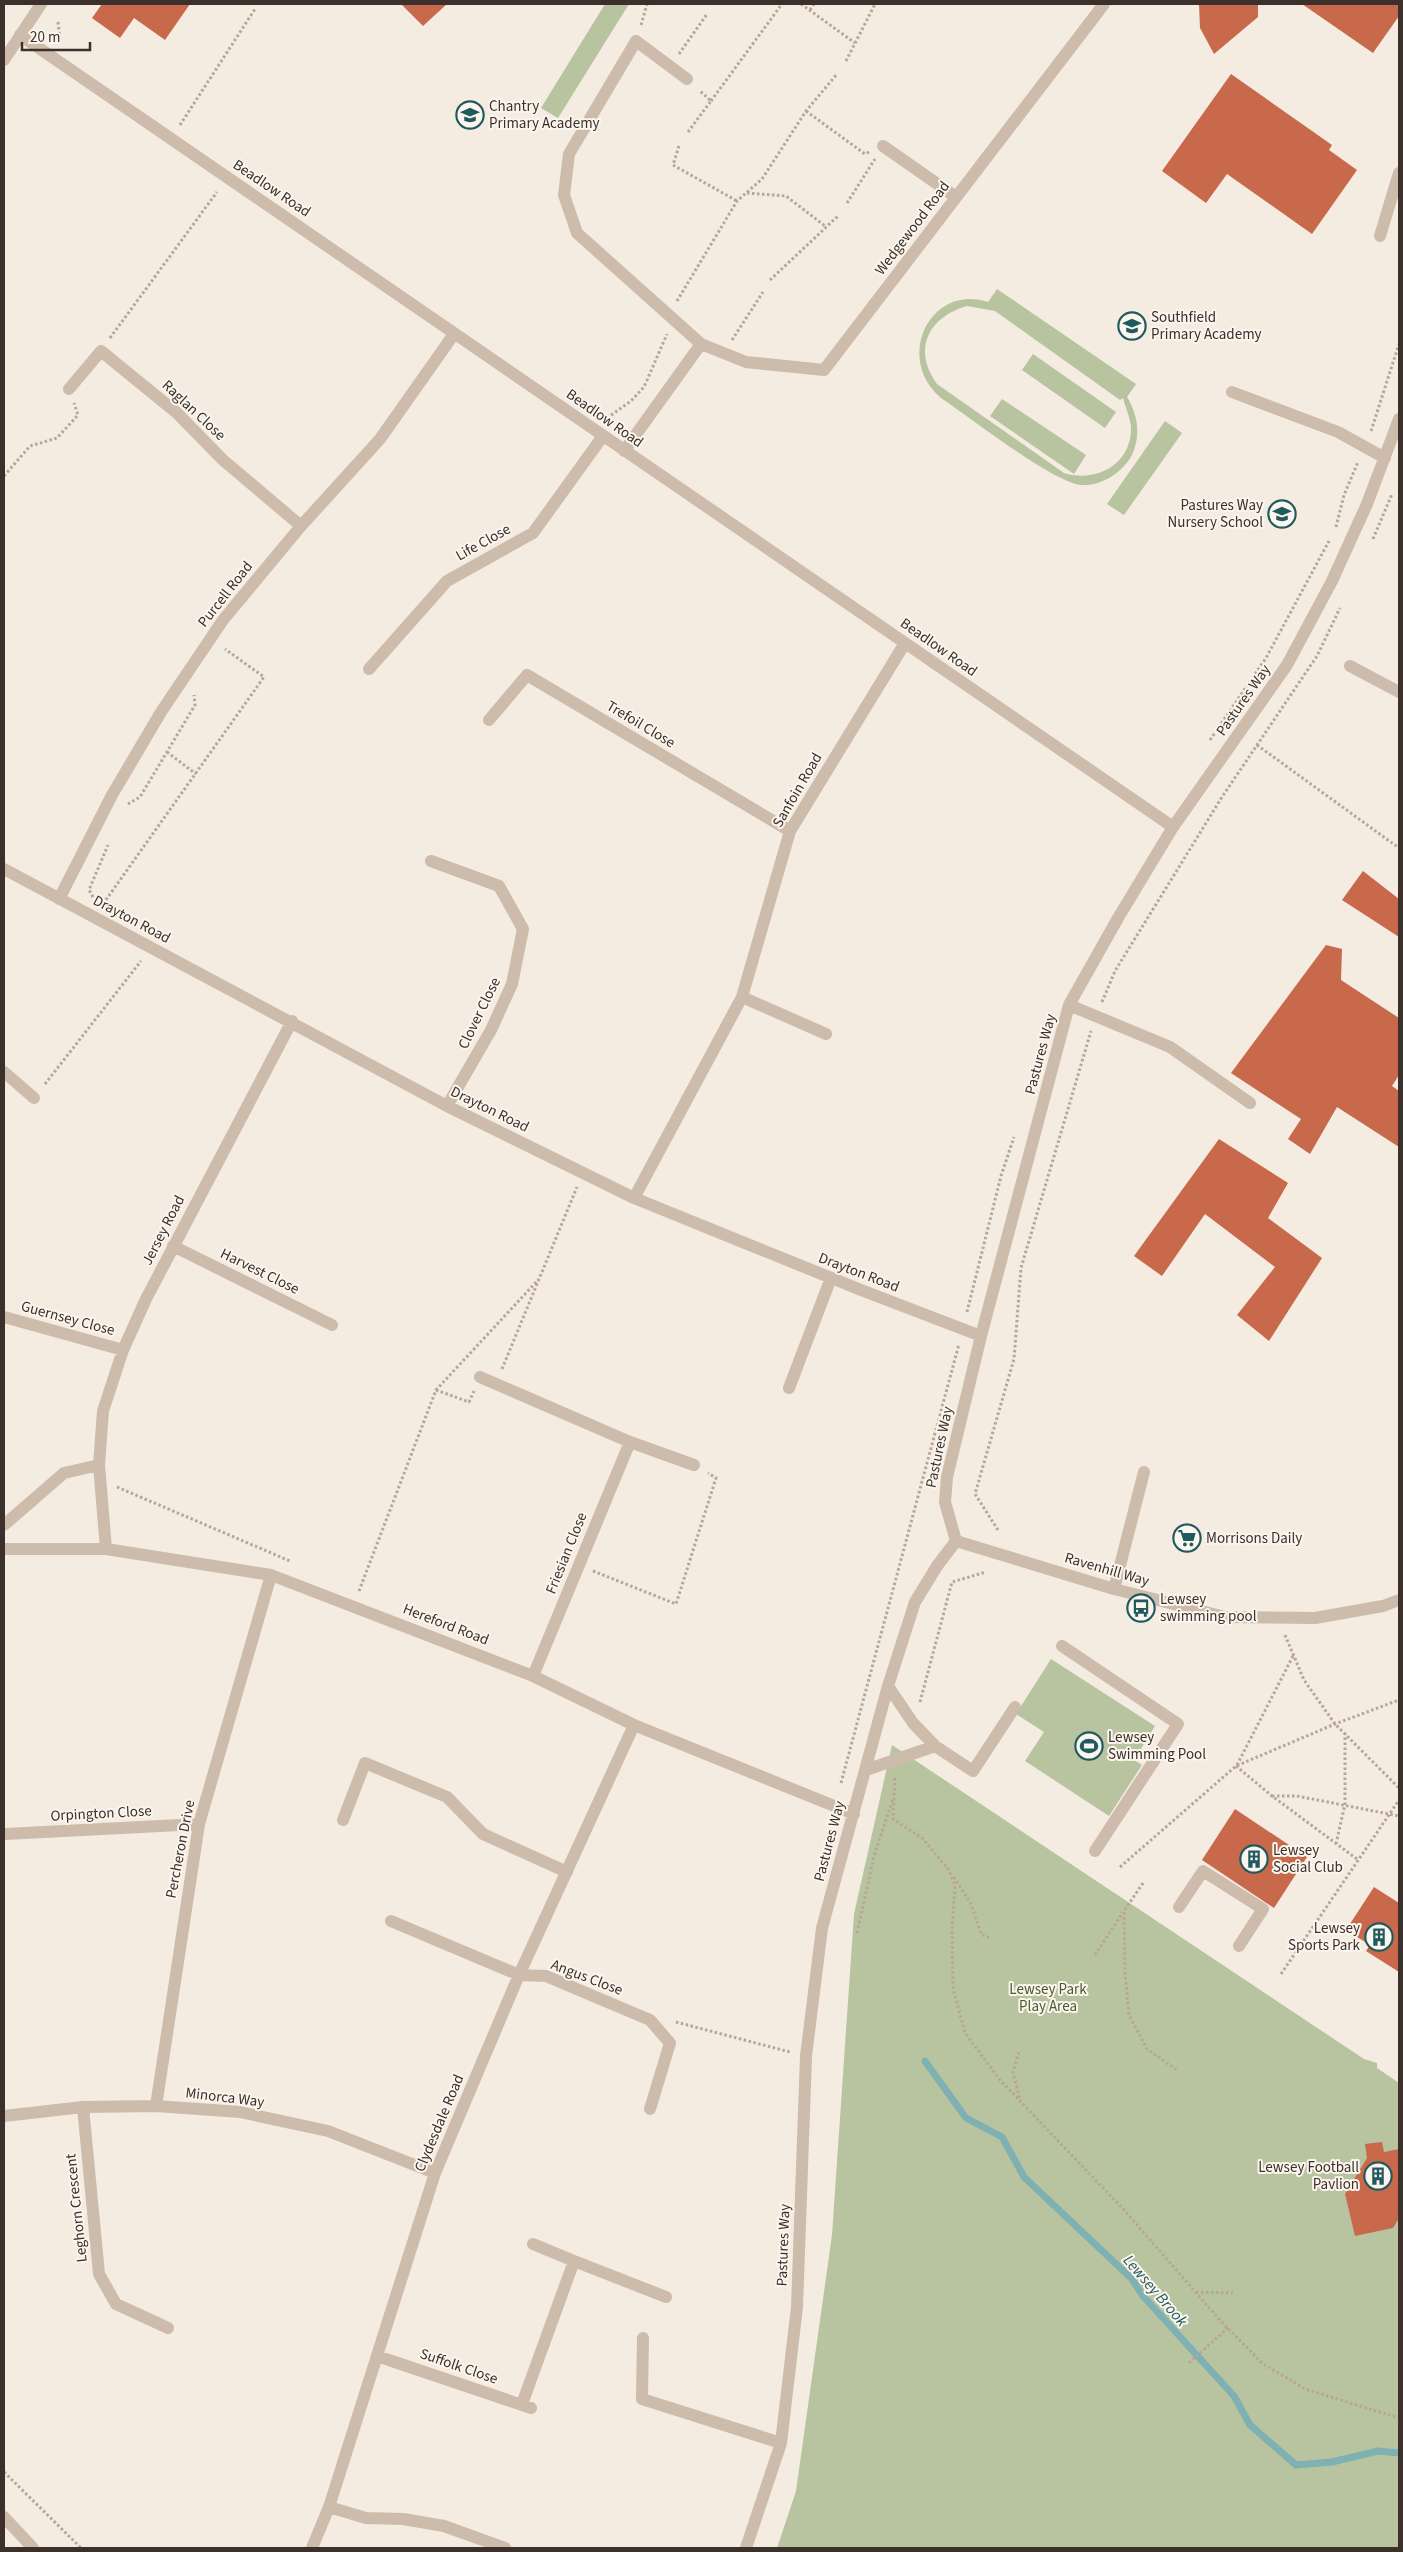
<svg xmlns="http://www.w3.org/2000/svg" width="1403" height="2552" font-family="'Source Sans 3',sans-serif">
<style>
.green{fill:#b8c4a0;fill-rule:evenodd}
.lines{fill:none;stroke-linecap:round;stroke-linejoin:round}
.stream{stroke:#7fb0b2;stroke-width:7}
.building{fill:#c8694b}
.path{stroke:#b9a596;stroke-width:3;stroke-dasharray:2.5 2.5;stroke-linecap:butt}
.minor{stroke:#cdbbac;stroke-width:12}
.labels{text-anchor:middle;stroke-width:4;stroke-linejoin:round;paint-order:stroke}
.poi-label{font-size:15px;fill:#3b302b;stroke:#fbf5ee;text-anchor:start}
.street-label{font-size:15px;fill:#3b302b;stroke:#fbf5ee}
.park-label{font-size:15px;fill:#4a5a2e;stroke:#fbf5ee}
.water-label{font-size:16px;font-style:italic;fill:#1f5a5e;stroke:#fbf5ee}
</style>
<rect width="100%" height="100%" fill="#f4ebe1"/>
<!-- green -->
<path class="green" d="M605 4H629L558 118 541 108Z
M997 289 1136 384 1127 397C1138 415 1141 435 1132 455 1123 472 1102 486 1082 485 1055 484 968 416 941 398 894 359 930 283 988 302ZM967 306 995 311 1120 400 1123 398C1125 406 1130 417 1131 427 1132 464 1097 483 1064 473L937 384C912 350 928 317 967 306Z
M1033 354 1116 412 1105 428 1022 370Z
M1002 399 1086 455 1074 474 990 416Z
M1165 421 1182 433 1124 515 1107 504Z
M1051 1659 1155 1726 1134 1760 1142 1765 1109 1816 1025 1761 1044 1732 1016 1714Z
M892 1745 1364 2059 1377 2063V2068L1399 2083V2548H777L796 2491 832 2235 854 1914Z"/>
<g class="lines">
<!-- stream -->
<path class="stream" d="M925 2061 966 2118 1002 2137 1024 2177 1132 2279 1143 2296 1234 2396 1250 2425 1296 2465 1332 2462 1378 2451 1399 2453"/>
</g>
<!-- building -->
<path class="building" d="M102 4H190L165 40 134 18 120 38 92 18Z
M401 4H447L423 26Z
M1199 4H1258V17L1214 54 1200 28Z
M1302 4H1399V16L1373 53Z
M1231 74 1332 145 1329 150 1357 170 1312 234 1227 174 1206 203 1162 171Z
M1363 871 1399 899V937L1342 900Z
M1326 945 1342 949 1341 980 1399 1018V1075L1392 1086 1399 1091V1147L1337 1107 1310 1154 1288 1139 1301 1119 1231 1073Z
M1219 1139 1288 1183 1268 1218 1322 1258 1269 1341 1237 1315 1275 1267 1205 1214 1162 1276 1134 1256Z
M1235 1809 1307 1857 1274 1908 1202 1860Z
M1374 1887 1399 1903V1972L1366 1951 1370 1945 1346 1930Z
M1382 2142 1384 2152 1399 2149V2218L1393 2228 1355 2236 1345 2194 1367 2158 1365 2144Z"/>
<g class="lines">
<!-- path -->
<path class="path" d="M801 4 855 43
M810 10 814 4
M58 22 60 40
M641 25 647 4
M679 54 707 14
M846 61 875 4
M711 101 782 4
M806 111 865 154 869 152
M180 125 255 9
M688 132 711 101 699 90
M679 146 673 165 737 201
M747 193 786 196 825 226
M847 203 875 159
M770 280 838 216
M677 301 737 201 762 179 806 111 837 74
M110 338 217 192
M732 340 763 292
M607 418 631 401 644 387 667 334
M1371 431 1399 344
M4 476 30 446 57 438 78 415 74 403
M1336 527 1344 495 1358 462
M1373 539 1392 494
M1210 740 1266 658 1329 541
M1257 745 1399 848
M167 752 196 774
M128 804 140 797 195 705 194 695
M93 897 89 890 108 845
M103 904 264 677 225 649
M1102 1002 1115 971 1222 797 1317 656 1340 608
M45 1084 141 961
M967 1312 1001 1176 1014 1137
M502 1369 577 1187
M436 1390 469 1402 474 1391
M117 1487 290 1561
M998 1530 975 1494 1014 1359 1021 1268 1091 1031
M593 1571 676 1604 716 1478 708 1473
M359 1591 436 1390 539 1279
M1285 1635 1304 1680 1335 1724 1399 1788
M920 1702 952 1582 986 1572
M1237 1765 1293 1656
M1236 1766 1272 1796 1357 1859
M895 1778 893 1819 922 1838 949 1870 955 1886 952 1931 953 1988 965 2033 1000 2080 1125 2211 1218 2318 1262 2363 1305 2389 1399 2418
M841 1783 959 1344
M1272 1796H1297L1399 1816
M1336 1844 1345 1804V1734
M1120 1867 1236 1766 1335 1724 1399 1700
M954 1877 971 1904 981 1934 991 1939
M1143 1883 1124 1911 1125 1973 1129 2015 1147 2049 1177 2070
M857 1933 874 1856 893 1799
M1095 1955 1123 1912
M1281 1974 1399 1800
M676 2022 790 2052
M1019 2052 1013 2072 1020 2100
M1196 2292 1233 2293
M1189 2363 1228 2328
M4 2472 81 2548"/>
<!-- minor -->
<path class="minor" d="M20 35 1173 827
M4 60 41 4
M687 79 636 41 569 154 564 195 577 233 701 344
M883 146 956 197
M1380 236 1399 173
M69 389 101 351 177 413 223 460 301 526
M1232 392 1338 432 1385 458
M624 451 701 344 746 362 824 370 1104 4
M1350 666 1399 692
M369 669 447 581 533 533 603 436
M489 720 527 675 790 831
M431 861 499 886 523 929 512 984 491 1030 447 1106
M4 869 447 1106 634 1198 861 1290 981 1336
M59 899 112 795 161 712 223 620 301 526 380 439 454 334
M742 997 826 1034
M1069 1005 1170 1047 1250 1103
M4 1072 34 1098
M634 1198 742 997 790 831 905 643
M173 1246 332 1325
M4 1317 123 1350
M480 1377 630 1442
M789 1388 831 1278
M99 1465 106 1549
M4 1525 64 1473 99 1465 103 1411 123 1350 146 1299 292 1021
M956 1541 945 1502 947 1477 981 1336 1069 1005 1118 918 1173 827 1287 665 1332 581 1367 504 1399 419
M956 1541 1114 1589 1225 1617 1315 1618 1383 1606 1399 1600
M4 1549H106L271 1575 533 1676 634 1725 854 1814
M1114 1589 1144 1472
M1062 1646 1178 1724 1095 1851
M533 1676 630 1442 694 1465
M888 1686 913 1723 935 1746 973 1771 1015 1707
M866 1770 935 1746
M343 1820 365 1763 447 1797 483 1834 567 1872
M5 1834 199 1824
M1179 1907 1203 1871 1263 1909 1239 1946
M391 1921 519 1975 546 1976 650 2020 670 2043 650 2109
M156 2106 199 1824 271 1575
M83 2107 99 2274 116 2304 168 2328
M4 2116 83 2107 156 2106 240 2112 328 2131 435 2173
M533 2244 574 2261
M643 2338 642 2399 781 2443
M377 2356 531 2408
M522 2404 574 2261 666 2297
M329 2507 366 2518 403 2519 444 2526 505 2548
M4 2517 33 2548
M312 2548 329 2507 435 2173 519 1975 634 1725
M746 2548 781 2443 797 2307 806 2056 822 1928 888 1686 915 1602 937 1566 956 1541"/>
</g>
<!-- icons -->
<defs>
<g id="school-ring" transform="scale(1.4375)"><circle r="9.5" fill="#fbf5ee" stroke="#1f5a5e" stroke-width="1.5"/><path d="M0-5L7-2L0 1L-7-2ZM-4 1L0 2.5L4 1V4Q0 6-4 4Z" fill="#1f5a5e"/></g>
<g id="supermarket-ring" transform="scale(1.4375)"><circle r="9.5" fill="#fbf5ee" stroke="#1f5a5e" stroke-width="1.5"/><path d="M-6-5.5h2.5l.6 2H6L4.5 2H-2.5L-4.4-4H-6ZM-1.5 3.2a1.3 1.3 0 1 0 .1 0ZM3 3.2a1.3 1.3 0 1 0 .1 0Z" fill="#1f5a5e"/></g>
<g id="bus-ring" transform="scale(1.4375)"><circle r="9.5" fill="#fbf5ee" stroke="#1f5a5e" stroke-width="1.5"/><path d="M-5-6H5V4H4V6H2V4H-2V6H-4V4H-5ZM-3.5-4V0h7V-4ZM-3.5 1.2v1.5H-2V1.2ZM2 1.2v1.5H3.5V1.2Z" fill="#1f5a5e"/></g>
<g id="stadium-ring" transform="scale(1.4375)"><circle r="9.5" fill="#fbf5ee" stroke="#1f5a5e" stroke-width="1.5"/><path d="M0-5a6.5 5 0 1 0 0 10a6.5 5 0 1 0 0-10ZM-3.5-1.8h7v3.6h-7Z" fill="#1f5a5e"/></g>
<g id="building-ring" transform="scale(1.4375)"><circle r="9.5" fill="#fbf5ee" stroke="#1f5a5e" stroke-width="1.5"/><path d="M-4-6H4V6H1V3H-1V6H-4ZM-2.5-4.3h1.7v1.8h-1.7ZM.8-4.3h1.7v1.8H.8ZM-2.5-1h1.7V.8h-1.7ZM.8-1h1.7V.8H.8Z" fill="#1f5a5e"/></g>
</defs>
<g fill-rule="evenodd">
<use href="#school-ring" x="470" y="115"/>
<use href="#school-ring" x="1132" y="326"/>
<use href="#school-ring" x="1282" y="514"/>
<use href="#supermarket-ring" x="1187" y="1538"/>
<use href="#bus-ring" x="1141" y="1608"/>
<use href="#stadium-ring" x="1089" y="1746"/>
<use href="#building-ring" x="1254" y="1859"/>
<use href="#building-ring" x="1379" y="1937"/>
<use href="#building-ring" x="1378" y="2176"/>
</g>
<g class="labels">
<!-- poi labels -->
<g class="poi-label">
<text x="489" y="111">Chantry<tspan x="489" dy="17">Primary Academy</tspan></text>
<text x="1151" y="322">Southfield<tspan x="1151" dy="17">Primary Academy</tspan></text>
<text x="1263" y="510" text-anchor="end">Pastures Way<tspan x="1263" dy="17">Nursery School</tspan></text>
<text x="1206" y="1543">Morrisons Daily</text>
<text x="1160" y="1604">Lewsey<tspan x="1160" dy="17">swimming pool</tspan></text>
<text x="1108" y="1742">Lewsey<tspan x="1108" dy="17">Swimming Pool</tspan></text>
<text x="1273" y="1855">Lewsey<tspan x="1273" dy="17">Social Club</tspan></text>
<text x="1360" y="1933" text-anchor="end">Lewsey<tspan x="1360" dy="17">Sports Park</tspan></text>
<text x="1359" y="2172" text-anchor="end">Lewsey Football<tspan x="1359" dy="17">Pavlion</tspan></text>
</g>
<!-- street labels -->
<g class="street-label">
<text transform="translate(272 188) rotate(34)" y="5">Beadlow Road</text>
<text transform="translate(912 228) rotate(-53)" y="5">Wedgewood Road</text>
<text transform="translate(194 410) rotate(43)" y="5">Raglan Close</text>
<text transform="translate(605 418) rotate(35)" y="5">Beadlow Road</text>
<text transform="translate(483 542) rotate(-29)" y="5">Life Close</text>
<text transform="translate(225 594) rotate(-52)" y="5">Purcell Road</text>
<text transform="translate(939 647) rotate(35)" y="5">Beadlow Road</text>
<text transform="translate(1243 700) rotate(-55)" y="5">Pastures Way</text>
<text transform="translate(641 724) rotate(31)" y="5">Trefoil Close</text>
<text transform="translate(797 790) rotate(-60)" y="5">Sanfoin Road</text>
<text transform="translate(132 919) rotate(28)" y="5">Drayton Road</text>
<text transform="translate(479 1013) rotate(-64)" y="5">Clover Close</text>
<text transform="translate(1040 1054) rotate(-75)" y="5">Pastures Way</text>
<text transform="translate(490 1109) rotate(26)" y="5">Drayton Road</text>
<text transform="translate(163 1230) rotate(-63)" y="5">Jersey Road</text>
<text transform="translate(260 1271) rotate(26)" y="5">Harvest Close</text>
<text transform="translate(859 1272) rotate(21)" y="5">Drayton Road</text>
<text transform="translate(68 1318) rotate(15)" y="5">Guernsey Close</text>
<text transform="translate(939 1447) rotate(-78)" y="5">Pastures Way</text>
<text transform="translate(566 1553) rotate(-68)" y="5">Friesian Close</text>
<text transform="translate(1107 1569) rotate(16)" y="5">Ravenhill Way</text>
<text transform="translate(446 1624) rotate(21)" y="5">Hereford Road</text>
<text transform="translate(101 1813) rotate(-3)" y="5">Orpington Close</text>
<text transform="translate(829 1841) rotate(-75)" y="5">Pastures Way</text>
<text transform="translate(180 1849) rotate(-79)" y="5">Percheron Drive</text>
<text transform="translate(587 1977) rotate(21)" y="5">Angus Close</text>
<text transform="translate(225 2097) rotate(7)" y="5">Minorca Way</text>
<text transform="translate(439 2123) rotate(-67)" y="5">Clydesdale Road</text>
<text transform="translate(76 2208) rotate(-96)" y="5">Leghorn Crescent</text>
<text transform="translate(783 2245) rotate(-88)" y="5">Pastures Way</text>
<text transform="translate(459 2366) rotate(19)" y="5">Suffolk Close</text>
</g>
<!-- park labels -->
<g class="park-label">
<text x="1048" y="1994">Lewsey Park<tspan x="1048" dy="17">Play Area</tspan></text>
</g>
<!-- water labels -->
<g class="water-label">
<text transform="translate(1156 2290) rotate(49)" y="6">Lewsey Brook</text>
</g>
</g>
<!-- border -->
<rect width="1403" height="2552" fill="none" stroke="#3b302b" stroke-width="10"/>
<!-- scale -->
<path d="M22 42v8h68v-8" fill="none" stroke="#3b302b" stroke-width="2.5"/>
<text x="30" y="42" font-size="15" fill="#3b302b" stroke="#fbf5ee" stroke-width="4" paint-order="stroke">20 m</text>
</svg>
